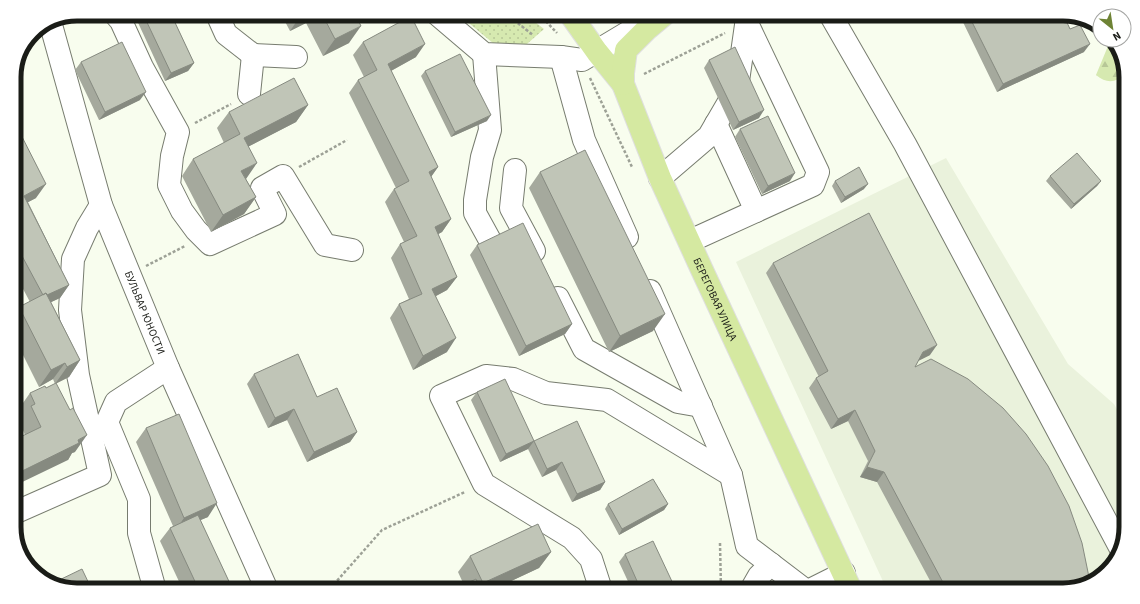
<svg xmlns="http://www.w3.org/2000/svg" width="1140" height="604" font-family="'Source Sans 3',sans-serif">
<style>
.built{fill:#eaf2dc}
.grass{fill:url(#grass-dots)}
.forest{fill:url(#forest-firs)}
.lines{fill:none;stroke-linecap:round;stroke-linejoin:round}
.minor-casing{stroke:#777c6f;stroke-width:24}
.major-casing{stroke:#dfdfdf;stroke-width:24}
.path{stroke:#9da196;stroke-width:2.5;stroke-dasharray:3 2;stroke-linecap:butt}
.minor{stroke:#fff;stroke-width:22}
.major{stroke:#d5e9a1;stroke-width:22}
.wall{fill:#a5a99d}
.shaded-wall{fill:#868a80}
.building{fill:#c0c5b7;stroke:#868a80}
.labels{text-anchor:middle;stroke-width:3;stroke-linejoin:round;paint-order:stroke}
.street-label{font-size:11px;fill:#1a1c17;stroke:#fff}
.rim{fill:none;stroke:#1a1c17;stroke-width:5}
</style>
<defs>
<pattern id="grass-dots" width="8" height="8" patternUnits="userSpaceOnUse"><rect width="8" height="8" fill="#d6e9b0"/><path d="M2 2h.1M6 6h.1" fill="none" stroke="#b7c797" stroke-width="1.8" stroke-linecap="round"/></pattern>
<pattern id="forest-firs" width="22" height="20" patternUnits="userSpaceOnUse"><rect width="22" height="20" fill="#d6e9b0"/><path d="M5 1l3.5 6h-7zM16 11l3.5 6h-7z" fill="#b7c797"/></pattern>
</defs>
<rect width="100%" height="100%" fill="#f8fdee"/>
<!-- built -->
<path class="built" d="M946 158 1068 364 1114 404 1126 426V527L1119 555 1098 579 1063 590H887L736 262Z"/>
<!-- grass -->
<path class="grass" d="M458 14H525L544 29 511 58Z"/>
<!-- forest -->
<path class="forest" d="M1106 40H1113L1115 42 1126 73C1116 83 1107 84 1096 75L1108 46Z"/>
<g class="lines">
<!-- minor casing -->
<g class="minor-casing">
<g id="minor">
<path d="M115 14 121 21 142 67 178 132 172 156 169 185 182 211 196 230 210 244 275 214 262 188 283 176 325 245 352 250"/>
<path d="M217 14 226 34 253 55"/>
<path d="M437 14 484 54 561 57 582 60 652 18"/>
<path d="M830 14 905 144 1121 549"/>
<path id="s1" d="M51 25 101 205 168 368 267 590"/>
<path d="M484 54 490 130 482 157 475 200V213L492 244"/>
<path d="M561 57 584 140 627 237"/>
<path d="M249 94 253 55 296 57"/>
<path d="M716 124 756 211"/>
<path d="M515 170 511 208 534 251"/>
<path d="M660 178 709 136 737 88 747 18"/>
<path d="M690 241 813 185 818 172 746 21"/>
<path d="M650 291 731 475 747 546 805 590"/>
<path d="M558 298 584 349 678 402 701 406"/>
<path d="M14 513 100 475 78 375 70 310 73 259 87 228 101 205"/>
<path d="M155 590 139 533V499L107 422 116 402 168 368"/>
<path d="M601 590 591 559 572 538 484 484 441 396 486 376 513 379 546 393 607 400 731 475"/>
<path d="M751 590 759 576 771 564"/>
<path d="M810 590 844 573"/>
</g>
</g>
<!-- major casing -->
<g class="major-casing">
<g id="major">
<path id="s2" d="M570 14 597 52 623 84 660 178 702 270 851 590"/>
<path d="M623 84V73L626 50 647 29 665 14"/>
</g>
</g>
<!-- path -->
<path class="path" d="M506 14 533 35
M539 14 557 33
M766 17 775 14
M644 74 725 33
M590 78 632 167
M195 123 231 104
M299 167 347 140
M146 266 185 246
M14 386 20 397
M720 543 721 590
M338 590 336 582 382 530 465 492"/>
<!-- minor -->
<use href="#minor" class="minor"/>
<!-- major -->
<use href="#major" class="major"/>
</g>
<!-- wall -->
<path class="wall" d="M134 14H171L194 63 188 71 165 81Z
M246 14H253L247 17Z
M281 14H355L349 43 323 56 306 23 290 31Z
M959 14H1063L1070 29 1084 52 997 92Z
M363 42 416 57 391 71 438 167 431 177 451 219 442 232 438 234 457 277 447 290 436 296 447 352 413 370 390 318 399 304 409 299 391 258 400 244 404 242 385 202 394 189 396 188 349 93 358 80 364 77 353 55Z
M709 60 759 118 733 130 704 68Z
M81 62 140 100 99 120 75 70Z
M425 71 487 121 451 137 421 76Z
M308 105 296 122 249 146 246 179 256 197 244 214 211 232 182 176 193 159 224 143 217 128 229 112Z
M14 121 36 198 28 202 69 285 60 298 51 302 80 360 69 377 55 384 53 379 39 387 14 337V314L19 307 30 302 14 272Z
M740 129 790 181 762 194 735 137Z
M540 172 653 331 609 352 529 188Z
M1050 176 1101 181 1097 186 1071 209 1046 181Z
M835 181 864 189 841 203 832 186Z
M477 245 572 324 565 334 519 356 470 255Z
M773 263 930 355 918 361 915 367 1063 590H935L877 482 860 477 868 461 848 421 831 429 809 388 816 378 819 377 766 273Z
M254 374 317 397 357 432 350 442 307 462 287 420 268 428 247 384Z
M477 392 534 441 605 482 600 490 572 502 556 470 542 477 528 449 500 462 471 400Z
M30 393 75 452 72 453 68 460 25 435 20 423 23 419 18 410Z
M146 428 208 517 200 520 233 590H183L160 541 170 528 173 526 136 442Z
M608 504H668L664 510 619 535 605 509Z
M551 552 539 568 492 590H452L464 585 458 572 470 556Z
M625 554 676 590H632L619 562Z"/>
<!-- shaded-wall -->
<path class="shaded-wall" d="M249 14H253L247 17Z
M303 14H313L306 23 290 31 301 15Z
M361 26 349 43 323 56 335 39Z
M425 44 416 57 378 78 388 64Z
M1090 44 1084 52 997 92 1003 84Z
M194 63 188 71 165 81 171 73Z
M21 83 14 92V86Z
M146 92 140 100 99 120 105 112Z
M308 105 296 122 232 155 244 138Z
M764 110 759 118 733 130 739 122Z
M491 115 487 121 451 137 455 132Z
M257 163 246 179 241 171Z
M438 167 428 181 429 172Z
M795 173 790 181 762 194 768 186Z
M1101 181 1097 186 1071 209 1074 204Z
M46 184 36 198 15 209 24 196Z
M868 184 864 189 841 203 845 197Z
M256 197 244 214 211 232 223 215Z
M451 219 442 232 426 241 435 227Z
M457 277 447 290 423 303 432 289Z
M69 285 60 298 34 310 44 296Z
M665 314 653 331 609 352 620 336Z
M572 324 565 334 519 356 526 346Z
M456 338 447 352 413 370 423 356Z
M937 345 930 355 916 362 923 352Z
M80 360 69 377 55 384 67 367Z
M65 363 53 379 39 387 51 370Z
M294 409 287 420 268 428 275 418Z
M855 410 848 421 831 429 838 419Z
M357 432 350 442 307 462 314 452Z
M87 435 75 452 72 453 68 460 14 486V475Z
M534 441 528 449 500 462 506 454Z
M562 462 556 470 542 477 547 469Z
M867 467 884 472 877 482 860 477Z
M605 482 600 490 572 502 577 494Z
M217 503 208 517 175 531 184 518Z
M668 504 664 510 619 535 622 529Z
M551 552 539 568 492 590H478L483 583Z"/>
<!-- building -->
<path class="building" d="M143 14H171L194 63 171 73Z
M322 14H355L361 26 335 39Z
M968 14H1063L1070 29 1080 25 1090 44 1003 84Z
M411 16 425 44 388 64 438 167 429 172 451 219 435 227 457 277 432 289 456 338 423 356 399 304 422 294 400 244 417 236 394 189 409 181 358 80 377 70 363 42Z
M122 42 146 92 105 112 81 62Z
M735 47 764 110 739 122 709 60Z
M460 54 491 115 455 132 425 71Z
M15 71 21 83 14 86V73Z
M294 78 308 105 244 138 257 163 241 171 256 197 223 215 193 159 240 134 229 112Z
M768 116 795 173 768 186 740 129Z
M14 121 46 184 24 196 69 285 47 295 46 293 43 295 14 241V200L17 199 14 194Z
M585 150 665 314 620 336 540 172Z
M1077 153 1101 181 1074 204 1050 176Z
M859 167 868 184 845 197 835 181Z
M869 213 937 345 923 352 915 367 931 359 968 379 1003 408 1026 434 1048 466 1069 506 1082 543 1090 582 1063 590H947L884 472 867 467 875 451 855 410 838 419 816 378 828 371 773 263Z
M523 223 572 324 526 346 477 245Z
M46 293 80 360 67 367 65 363 51 370 19 307Z
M298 354 317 397 337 388 357 432 314 452 294 409 275 418 254 374Z
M505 379 534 441 506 454 477 392Z
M56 383 70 410 73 408 87 435 78 440 79 443 14 475V440L41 427 31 406 35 404 30 393 45 386 46 388Z
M179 414 217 503 184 518 146 428Z
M577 421 605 482 577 494 562 462 547 469 534 441Z
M653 479 668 504 622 529 608 504Z
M198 515 233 590H199L170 528Z
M538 524 551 552 483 583 470 556Z
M653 541 676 590H641L625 554Z
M82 569 92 590H77L51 584Z
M476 579 481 590H453Z"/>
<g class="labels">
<!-- street labels -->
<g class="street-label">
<text dy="4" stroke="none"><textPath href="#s2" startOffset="322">БЕРЕГОВАЯ УЛИЦА</textPath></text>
<text dy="4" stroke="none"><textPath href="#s1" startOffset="303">БУЛЬВАР ЮНОСТИ</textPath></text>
</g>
</g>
<!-- crop -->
<path d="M0 0H1140V604H0ZM77 21H1063A56 56 0 0 1 1119 77V527A56 56 0 0 1 1063 583H77A56 56 0 0 1 21 527V77A56 56 0 0 1 77 21Z" fill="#fff" fill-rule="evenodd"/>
<path class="rim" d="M77 21H1063A56 56 0 0 1 1119 77V527A56 56 0 0 1 1063 583H77A56 56 0 0 1 21 527V77A56 56 0 0 1 77 21Z"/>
<!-- north arrow -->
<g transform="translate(1112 28) rotate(150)"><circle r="19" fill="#ffffff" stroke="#a3a4a2"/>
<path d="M0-3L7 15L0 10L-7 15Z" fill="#6e8335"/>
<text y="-6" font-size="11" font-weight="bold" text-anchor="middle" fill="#1a1c17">N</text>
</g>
</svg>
